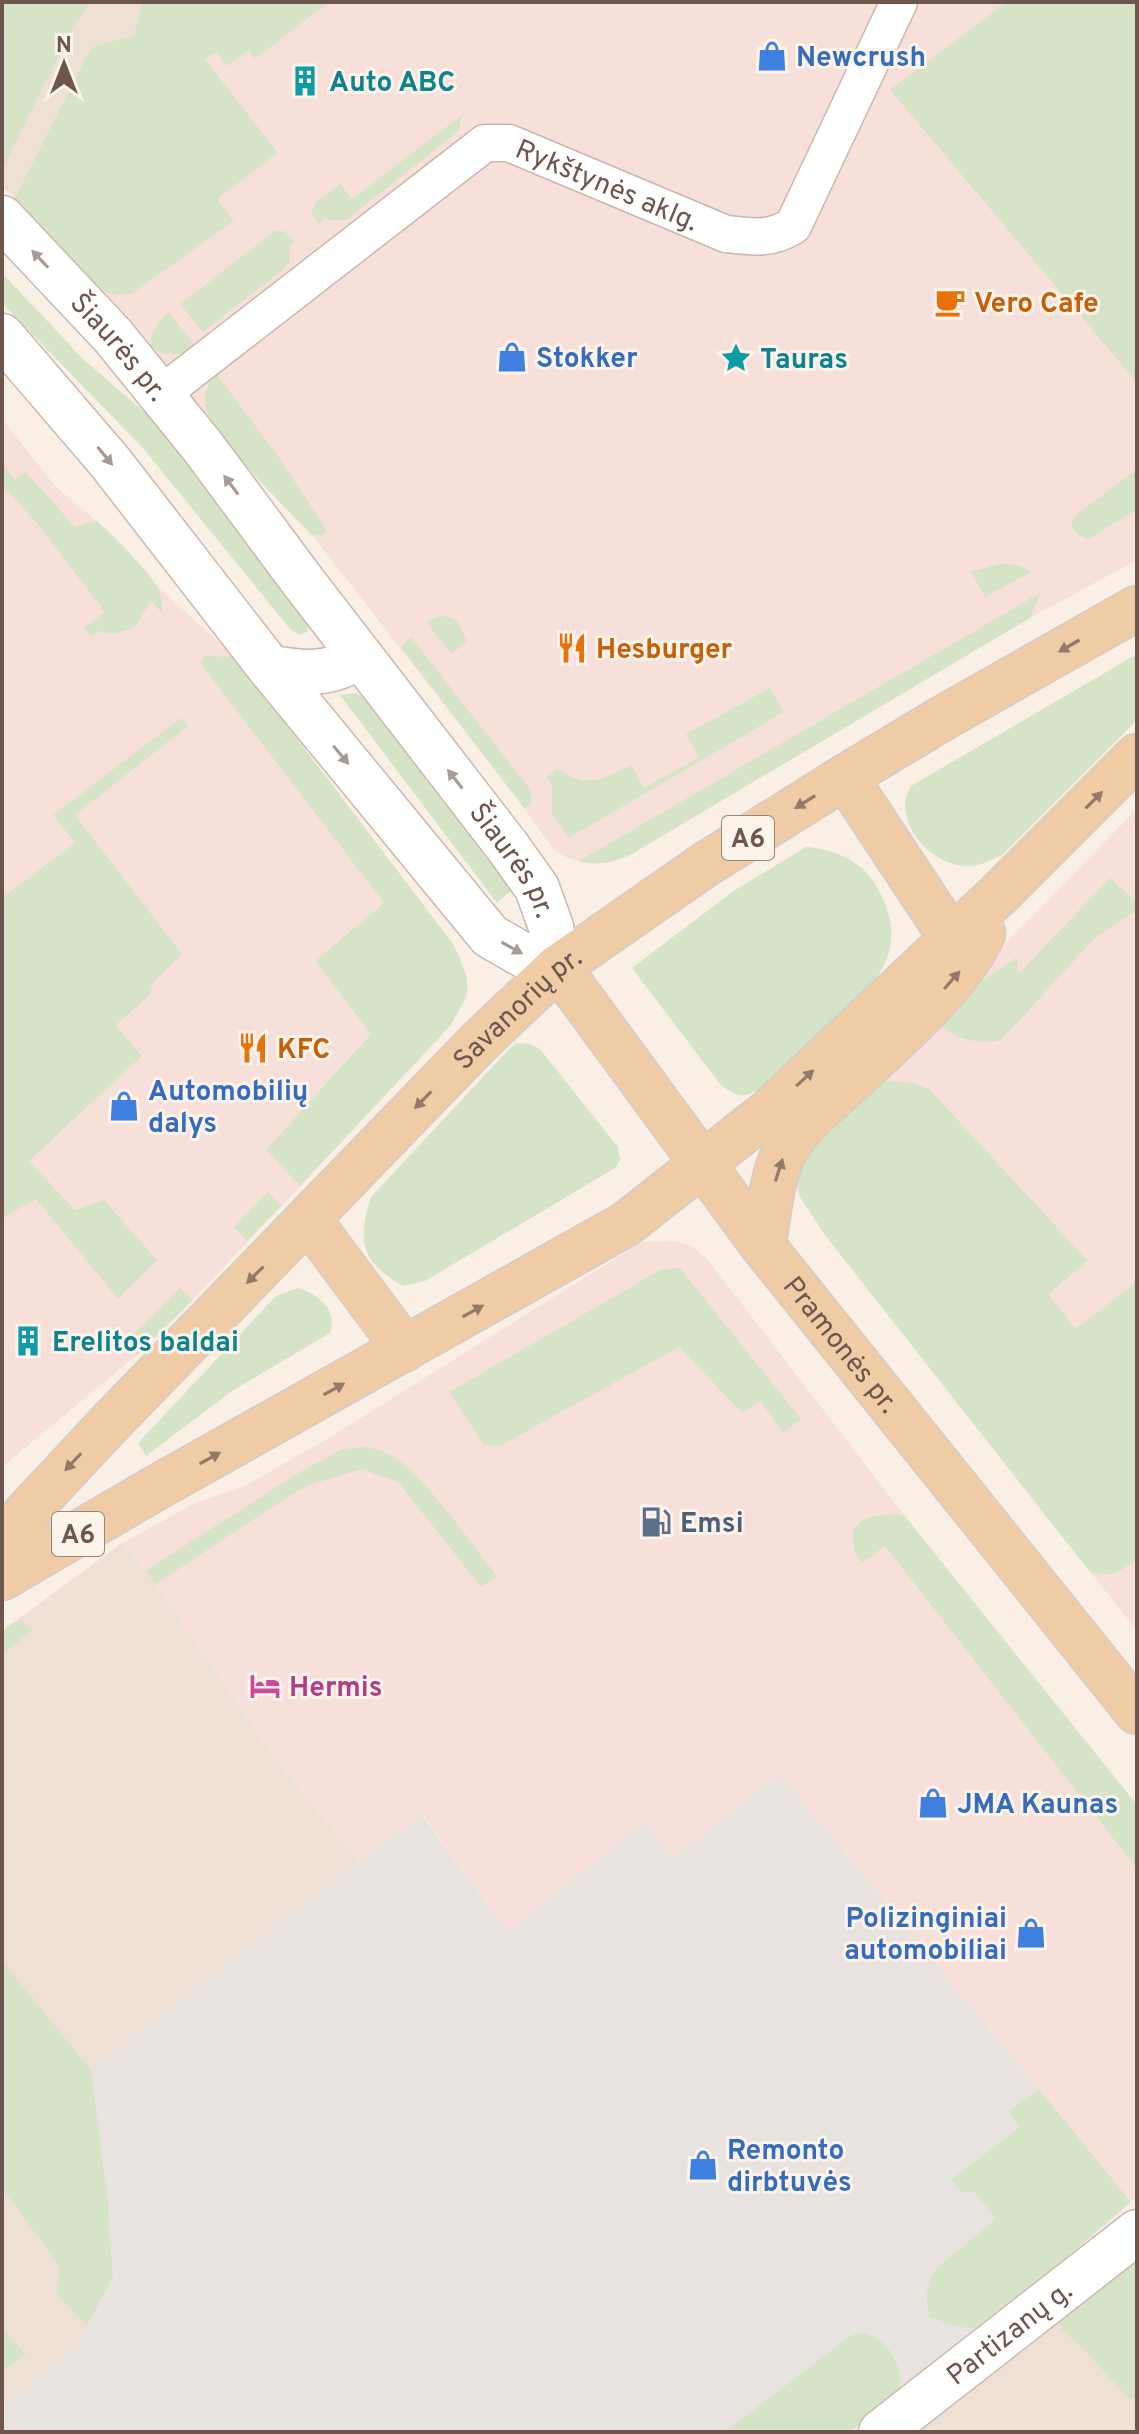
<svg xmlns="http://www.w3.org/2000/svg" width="1139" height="2434" font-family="Overpass,sans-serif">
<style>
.residential{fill:#efe0d5}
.commercial{fill:#f8e0da}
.industrial{fill:#e9e3df}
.green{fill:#d5e4c6}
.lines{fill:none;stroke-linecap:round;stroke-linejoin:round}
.street-casing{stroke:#c8b7ad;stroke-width:39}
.secondary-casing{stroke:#cdb8ae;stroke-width:47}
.primary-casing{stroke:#d4ccca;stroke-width:47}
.street{stroke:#fff;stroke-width:36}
.secondary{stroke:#fff;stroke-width:44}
.primary{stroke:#efcca6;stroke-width:44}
.oneway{fill:#a89a95}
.oneway2{fill:#957968}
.labels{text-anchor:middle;stroke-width:6;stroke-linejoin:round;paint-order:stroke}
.shield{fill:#fcf3eb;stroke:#99857d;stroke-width:2}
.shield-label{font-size:26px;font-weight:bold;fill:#6e564e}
.shop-label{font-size:28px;font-weight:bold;fill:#366cbe;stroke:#fcf3eb;text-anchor:start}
.culture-label{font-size:28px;font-weight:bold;fill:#0d838f;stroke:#fcf3eb;text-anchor:start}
.street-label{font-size:28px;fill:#6e564e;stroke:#fcf3eb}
.food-label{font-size:28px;font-weight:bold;fill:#c56008;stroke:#fcf3eb;text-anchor:start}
.service-label{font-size:28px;font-weight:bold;fill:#4e5e75;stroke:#fcf3eb;text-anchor:start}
.hotel-label{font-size:28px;font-weight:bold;fill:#b23c85;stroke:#fcf3eb;text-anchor:start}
</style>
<rect width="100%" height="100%" fill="#f9efe5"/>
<!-- residential -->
<path class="residential" d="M2 2H182L15 198 2 187Z
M122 1543 156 1584 278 1762 359 1861 92 2070 113 2277 78 2345 2 2405V1631Z
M1137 2258V2432H912Z"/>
<!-- commercial -->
<path class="commercial" d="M182 2H1006L891 90 1137 383V560L1030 618 630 855 609 863 590 864 567 858 553 849 525 809 312 535 260 481 208 417 15 198Z
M2 419 56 487 114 536 159 588 235 657 453 944 466 974 468 995 450 1026 193 1300 137 1355 2 1467V1106L26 1087 2 1055Z
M1137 809V1631L825 1235 800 1197 798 1172 940 1010Z
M673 1241 690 1245 708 1260 908 1520 1137 1805V2197L1131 2202 780 1773 672 1860 645 1823 508 1931 423 1815 359 1861 278 1762 156 1584 122 1543 195 1503 245 1486 327 1439 642 1242Z"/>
<!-- industrial -->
<path class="industrial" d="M780 1773 1131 2202 984 2328 850 2432H2V2405L78 2345 113 2277 108 2203 91 2070 359 1861 422 1815 508 1931 645 1822 672 1859Z"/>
<!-- green -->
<path class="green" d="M2 2H92L74 25 2 170Z
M143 2H329L255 59 248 50 227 66 216 52 205 59 278 153 217 199 234 221 131 294 116 295 97 290 15 198 91 48 134 35Z
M1006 2H1137V383L890 90Z
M462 115 459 131 346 220 332 221 325 218 319 224 311 214 316 202 340 184 352 199Z
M275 231H284L296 242 289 246 290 261 284 269 203 332 180 304Z
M2 273 84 360 163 428 308 622 307 632 299 635 291 630 142 447 2 303Z
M169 312 196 347C182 356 168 356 152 349 147 334 158 322 169 312Z
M215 372 278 456 328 532 321 536 312 535C289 511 205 431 205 401 204 392 211 381 215 372Z
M2 463 14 479 26 472 75 527 97 521C112 535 149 571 158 588 162 595 162 605 162 613L151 601 134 628 114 634 98 631 91 637 84 628 105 612 35 521 2 485Z
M1137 469V509L1089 539 1079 535 1071 527 1073 517Z
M1002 563 1021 566 1032 572 985 597 971 572Z
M1040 593 1030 618 630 855C612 862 598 866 579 861Z
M447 616 458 622 467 642 451 654 426 622 437 617Z
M411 637 530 789 532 802 525 809 401 647Z
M1137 654V720L1001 856C992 859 980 866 971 866 939 868 904 836 905 803 905 797 909 791 911 786Z
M204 656 235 657 453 944C472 986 473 986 450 1026L300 1186 266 1150 371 1034 315 961 384 903 200 663Z
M770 688 784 712 569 838 552 814V785L547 777 557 769C589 789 599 780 631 765L644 788 699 757 686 734Z
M357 693 367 701 514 888 497 903 340 695Z
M181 718 188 726 75 815 182 954 152 984 151 994 116 1025 142 1056 29 1161 75 1210 104 1200 157 1260 118 1299 36 1199 2 1218V898L75 843 53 815Z
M806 847C834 849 863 861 877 887 913 952 875 985 829 1026 807 1047 784 1068 761 1088 743 1099 736 1097 720 1084L632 968 735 890Z
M1110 878 1137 902V910L1094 939 1002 1039C985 1047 948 1038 938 1022L944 1007 1017 957 1018 974Z
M515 1043 529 1044 540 1049 618 1147 620 1160 615 1168 425 1281 403 1286C361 1263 357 1240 371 1197Z
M886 1081 915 1083 931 1091 1088 1261 1048 1294 1076 1329 1135 1283 1137 1284V1559C1120 1572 1112 1578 1090 1572L825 1235 800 1197 796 1183 805 1155 874 1083Z
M268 1192 281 1206 247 1241 234 1227Z
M680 1268 801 1419 783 1433 760 1401 742 1413 679 1347 500 1446 484 1445 449 1392 662 1269Z
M180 1288 193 1300 137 1355 125 1342Z
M298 1288C318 1294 338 1309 330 1333L232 1391 146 1456 138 1443 276 1296Z
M368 1447C380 1450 392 1454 401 1462 436 1491 468 1540 497 1576L481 1587 398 1482 362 1469 309 1485 286 1498 156 1584 145 1571 300 1472 343 1449Z
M904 1515 1137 1805V1869L885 1546 862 1563 855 1553 852 1532C864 1512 882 1515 904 1515Z
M20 1621 33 1630 2 1654V1631L13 1623Z
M2 1961 91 2070 108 2203 113 2277 87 2326 57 2295 59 2265 2 2188Z
M1039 2089 1131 2202 984 2328C965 2330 948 2324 930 2317 925 2302 926 2284 934 2271L996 2218 974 2192 963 2193 951 2180 1020 2127 1008 2112Z
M1137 2258V2398L1129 2399 1080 2345 1061 2330 1059 2323 1062 2316Z
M2 2328 26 2354 2 2372Z
M862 2332C889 2340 904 2365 900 2393L850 2432H725L850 2336Z"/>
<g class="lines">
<!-- street casing -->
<g class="street-casing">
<g id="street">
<path id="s1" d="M160 395 485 143H509L726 234C752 237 770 240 793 226L899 2"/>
</g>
</g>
<!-- secondary casing -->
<g class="secondary-casing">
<g id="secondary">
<path id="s2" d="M2 218 113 336 203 447 301 579 507 846 537 888 551 927 558 967 523 955 490 936 269 667 110 462 2 336"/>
<path d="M269 667C302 674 331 676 360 656"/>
<path id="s3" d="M881 2432 1137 2232"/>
</g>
</g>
<!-- primary casing -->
<g class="primary-casing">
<g id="primary">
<path d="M845 777 952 939"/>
<path id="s4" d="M558 967 763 1246 1137 1712"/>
<path d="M309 1220 405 1349"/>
<path d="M763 1246C769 1214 771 1174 788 1145 801 1125 821 1108 839 1092 881 1052 961 986 983 933"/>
<path id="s5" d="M2 1539 106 1427 479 1042 558 967 706 864 845 777 943 718 1137 608"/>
<path d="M2 1578 154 1489 626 1224 767 1113 999 894 1137 756"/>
</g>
</g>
<!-- street -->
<use href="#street" class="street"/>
<!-- secondary -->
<use href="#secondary" class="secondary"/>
<!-- primary -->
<use href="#primary" class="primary"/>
</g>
<!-- one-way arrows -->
<defs><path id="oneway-solid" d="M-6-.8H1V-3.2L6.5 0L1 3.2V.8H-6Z" transform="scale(2)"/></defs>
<g class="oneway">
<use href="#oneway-solid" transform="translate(40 259) rotate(-133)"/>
<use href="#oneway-solid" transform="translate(105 456) rotate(51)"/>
<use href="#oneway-solid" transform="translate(231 485) rotate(-127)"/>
<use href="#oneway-solid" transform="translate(341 755) rotate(50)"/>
<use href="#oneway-solid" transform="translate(455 779) rotate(-128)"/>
<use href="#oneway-solid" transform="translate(512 948) rotate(29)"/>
</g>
<g class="oneway2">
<use href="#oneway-solid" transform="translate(1069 646) rotate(150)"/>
<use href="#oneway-solid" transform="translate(1094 800) rotate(-45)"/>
<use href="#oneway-solid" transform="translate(805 802) rotate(148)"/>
<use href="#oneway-solid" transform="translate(952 980) rotate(-49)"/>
<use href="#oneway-solid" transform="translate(805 1078) rotate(-43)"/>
<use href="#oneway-solid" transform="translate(423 1100) rotate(134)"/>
<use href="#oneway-solid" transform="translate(779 1170) rotate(-72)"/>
<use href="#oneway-solid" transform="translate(255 1275) rotate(135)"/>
<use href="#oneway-solid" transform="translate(473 1311) rotate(-29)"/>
<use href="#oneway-solid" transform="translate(334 1389) rotate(-29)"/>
<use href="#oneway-solid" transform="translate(210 1458) rotate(-29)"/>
<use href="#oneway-solid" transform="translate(73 1462) rotate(133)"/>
</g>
<!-- icons -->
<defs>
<g id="shop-bare" transform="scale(2.4)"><path d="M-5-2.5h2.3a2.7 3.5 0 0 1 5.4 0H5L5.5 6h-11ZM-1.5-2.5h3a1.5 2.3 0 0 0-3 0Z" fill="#3f7fe0" stroke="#fcf3eb" stroke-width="2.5" paint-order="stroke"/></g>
<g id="building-bare" transform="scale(2.4)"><path d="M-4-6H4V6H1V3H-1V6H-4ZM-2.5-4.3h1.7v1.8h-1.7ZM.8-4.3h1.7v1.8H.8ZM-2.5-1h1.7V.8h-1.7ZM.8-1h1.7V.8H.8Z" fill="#0f9aa8" stroke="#fcf3eb" stroke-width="2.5" paint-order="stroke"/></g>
<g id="cafe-bare" transform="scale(2.4)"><path d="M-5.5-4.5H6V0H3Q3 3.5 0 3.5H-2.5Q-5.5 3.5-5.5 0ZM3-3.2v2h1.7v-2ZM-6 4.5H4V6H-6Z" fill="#e8710a" stroke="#fcf3eb" stroke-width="2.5" paint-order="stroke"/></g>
<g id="sight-bare" transform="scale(2.4)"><path d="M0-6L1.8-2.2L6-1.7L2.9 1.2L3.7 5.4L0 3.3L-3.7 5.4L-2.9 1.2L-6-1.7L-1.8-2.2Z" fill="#0f9aa8" stroke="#fcf3eb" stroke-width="2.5" paint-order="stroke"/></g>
<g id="restaurant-bare" transform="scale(2.4)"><path d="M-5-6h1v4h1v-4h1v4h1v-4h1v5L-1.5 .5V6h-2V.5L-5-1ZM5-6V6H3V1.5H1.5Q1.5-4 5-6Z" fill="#e8710a" stroke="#fcf3eb" stroke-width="2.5" paint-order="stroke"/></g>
<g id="fuel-bare" transform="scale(2.4)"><path d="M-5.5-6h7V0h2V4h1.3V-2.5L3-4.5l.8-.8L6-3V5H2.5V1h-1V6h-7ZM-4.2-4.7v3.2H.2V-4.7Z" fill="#5c6f8a" stroke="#fcf3eb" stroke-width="2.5" paint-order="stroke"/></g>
<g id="hotel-bare" transform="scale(2.4)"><path d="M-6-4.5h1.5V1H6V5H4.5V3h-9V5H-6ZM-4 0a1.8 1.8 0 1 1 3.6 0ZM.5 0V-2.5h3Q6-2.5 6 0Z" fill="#d1479c" stroke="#fcf3eb" stroke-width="2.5" paint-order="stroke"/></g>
</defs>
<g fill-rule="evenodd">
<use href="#shop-bare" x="772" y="56"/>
<use href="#building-bare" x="305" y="81"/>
<use href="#cafe-bare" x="950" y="302"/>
<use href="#shop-bare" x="512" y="357"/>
<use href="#sight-bare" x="736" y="358"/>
<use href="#restaurant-bare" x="572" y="648"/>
<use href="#restaurant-bare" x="253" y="1048"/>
<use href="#shop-bare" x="124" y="1106"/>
<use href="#building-bare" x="28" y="1341"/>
<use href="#fuel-bare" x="656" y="1522"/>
<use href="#hotel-bare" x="265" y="1686"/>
<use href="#shop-bare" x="933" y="1803"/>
<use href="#shop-bare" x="1031" y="1933"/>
<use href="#shop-bare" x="703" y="2165"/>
</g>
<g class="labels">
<!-- shield labels -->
<g class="shield">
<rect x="722" y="816" width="52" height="44" rx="6"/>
<rect x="52" y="1512" width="52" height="44" rx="6"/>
</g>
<g class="shield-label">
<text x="748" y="847">A6</text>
<text x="78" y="1543">A6</text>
</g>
<!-- shop labels -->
<g class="shop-label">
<text x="796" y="66">Newcrush</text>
<text x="536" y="367">Stokker</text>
<text x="148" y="1100">Automobilių<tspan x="148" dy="32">dalys</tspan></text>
<text x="957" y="1813">JMA Kaunas</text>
<text x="1007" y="1927" text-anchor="end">Polizinginiai<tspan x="1007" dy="32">automobiliai</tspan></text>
<text x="727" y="2159">Remonto<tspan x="727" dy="32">dirbtuvės</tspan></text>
</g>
<!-- culture labels -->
<g class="culture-label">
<text x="329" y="91">Auto ABC</text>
<text x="760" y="368">Tauras</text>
<text x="52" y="1351">Erelitos baldai</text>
</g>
<!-- street labels -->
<g class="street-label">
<text dy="10" stroke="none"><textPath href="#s1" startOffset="542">Rykštynės aklg.</textPath></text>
<text dy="10" stroke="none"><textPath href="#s2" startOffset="174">Šiaurės pr.</textPath></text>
<text dy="10" stroke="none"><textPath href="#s2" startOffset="822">Šiaurės pr.</textPath></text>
<text dy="10" stroke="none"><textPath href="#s5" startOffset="740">Savanorių pr.</textPath></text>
<text dy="10" stroke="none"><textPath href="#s4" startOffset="472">Pramonės pr.</textPath></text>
<text dy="10" stroke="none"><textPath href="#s3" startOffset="162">Partizanų g.</textPath></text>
</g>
<!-- food labels -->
<g class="food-label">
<text x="974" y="312">Vero Cafe</text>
<text x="596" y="658">Hesburger</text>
<text x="277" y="1058">KFC</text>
</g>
<!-- service labels -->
<g class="service-label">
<text x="680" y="1532">Emsi</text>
</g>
<!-- hotel labels -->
<g class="hotel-label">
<text x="289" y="1696">Hermis</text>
</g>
</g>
<!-- border -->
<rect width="1139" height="2434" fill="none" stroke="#6e564e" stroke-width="8"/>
<!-- north arrow -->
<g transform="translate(64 64)" stroke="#fcf3eb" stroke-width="6" paint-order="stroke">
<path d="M0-6L14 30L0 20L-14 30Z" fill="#6e564e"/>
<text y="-12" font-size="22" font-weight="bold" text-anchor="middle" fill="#6e564e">N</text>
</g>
</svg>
